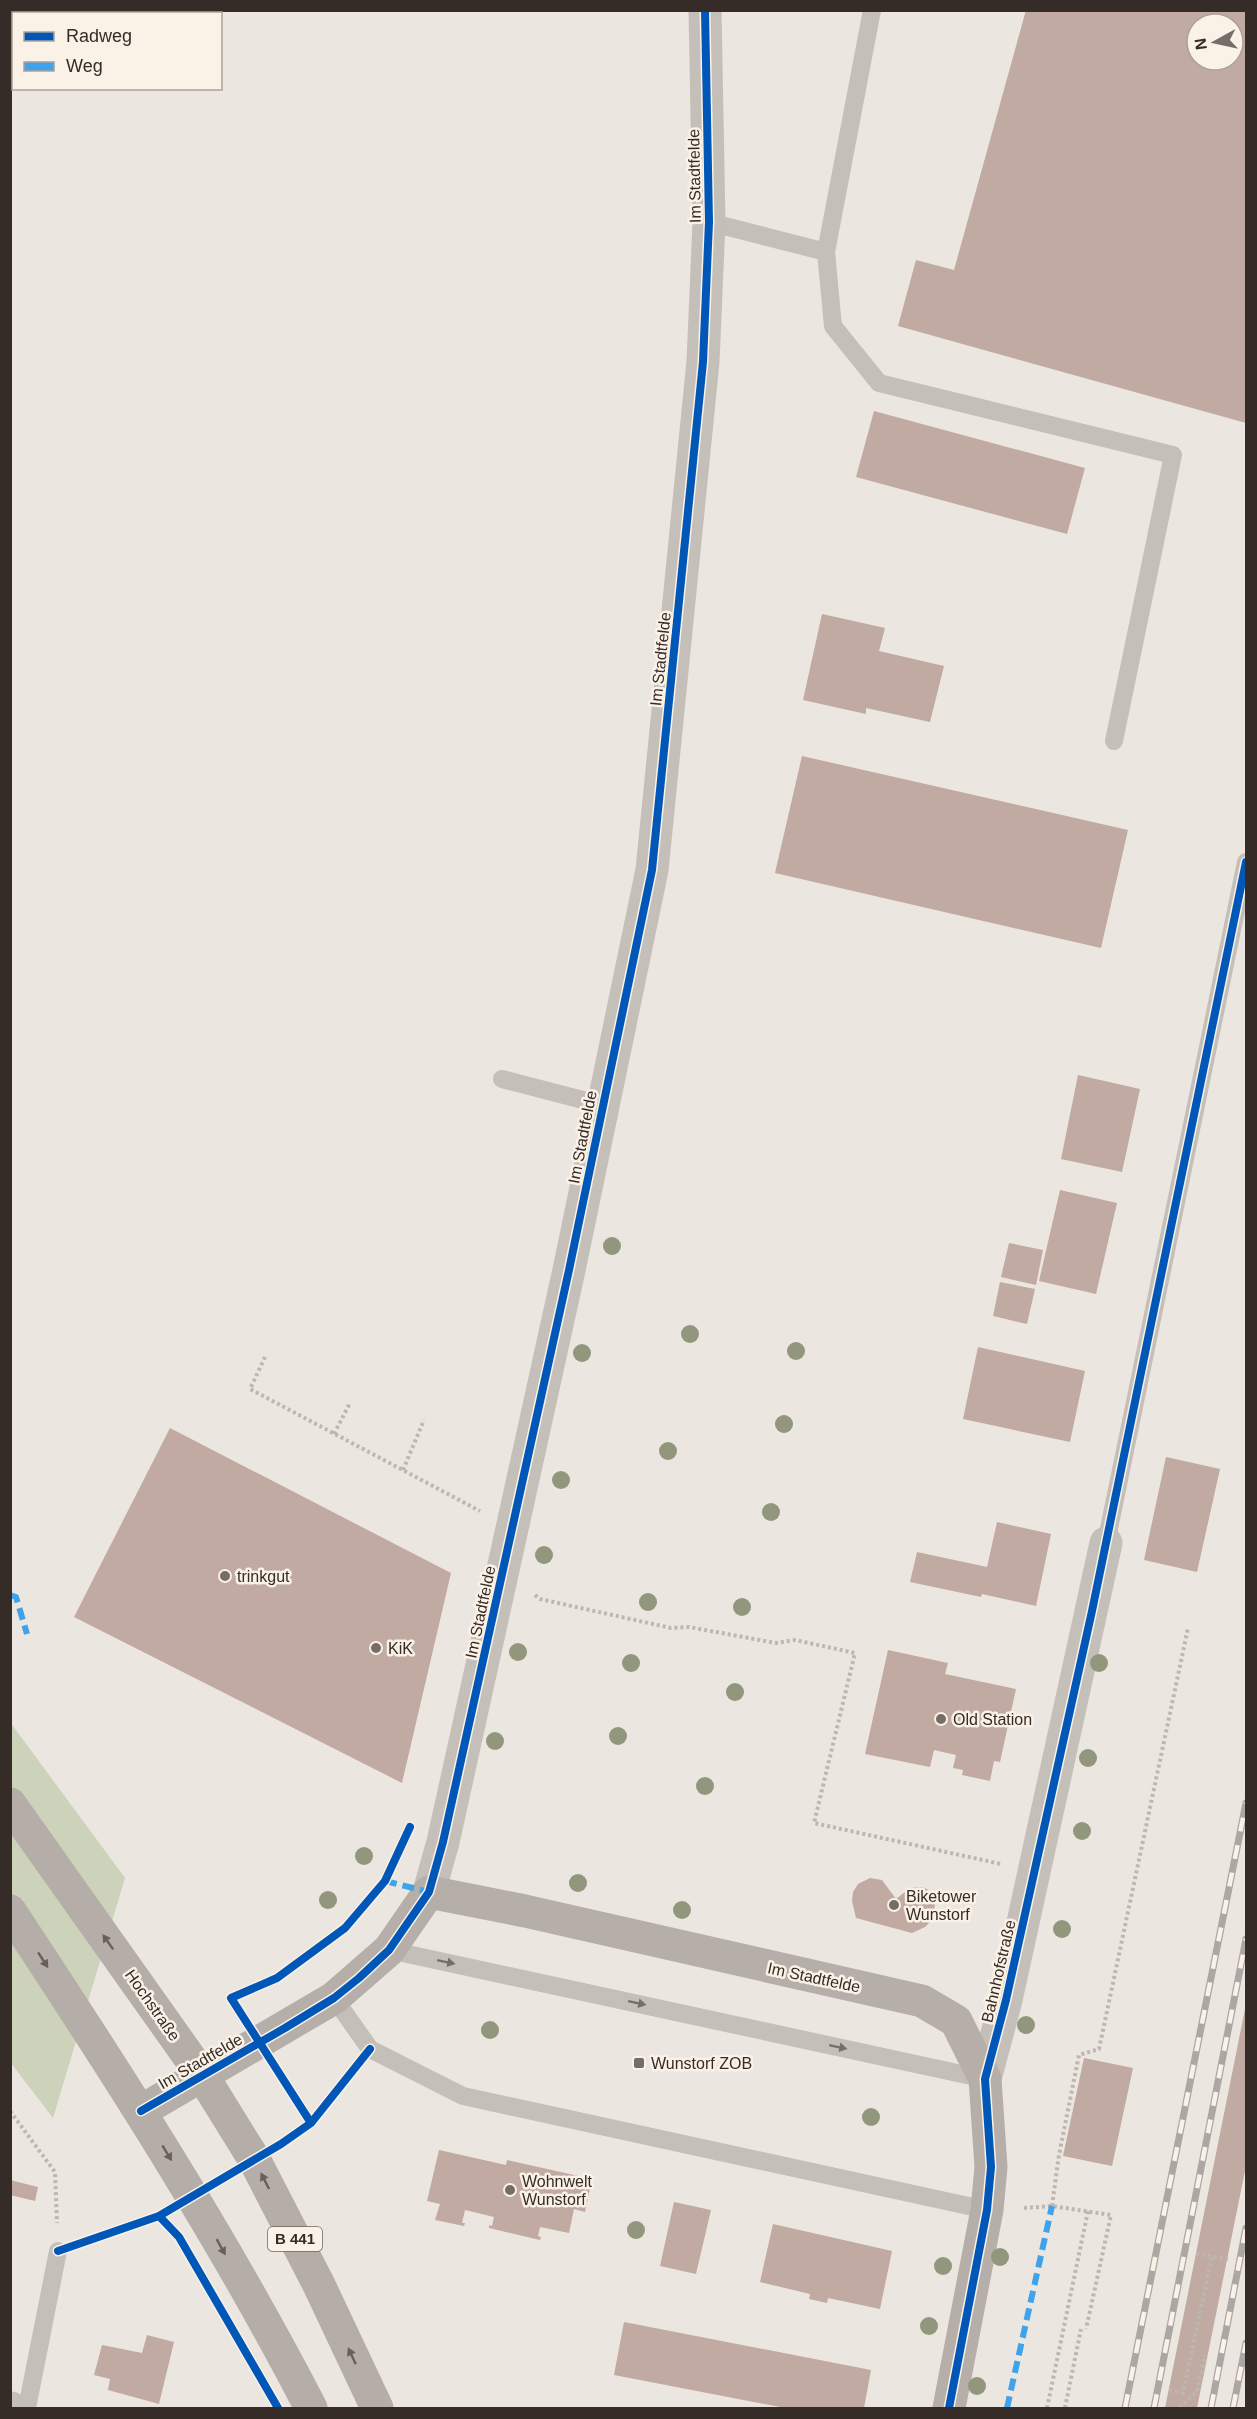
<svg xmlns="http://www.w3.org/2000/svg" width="1257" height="2419" font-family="Helvetica,sans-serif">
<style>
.green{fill:#cdd2ba}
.building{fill:#c0aaa1;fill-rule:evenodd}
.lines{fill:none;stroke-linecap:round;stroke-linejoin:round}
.path{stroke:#beb7b1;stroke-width:4;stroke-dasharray:3 3;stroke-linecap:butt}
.lane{stroke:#c5bfb9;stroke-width:18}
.street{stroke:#c5bfb9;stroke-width:33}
.secondary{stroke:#b6afa9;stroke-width:33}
.primary{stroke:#b5ada8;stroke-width:33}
.rail-casing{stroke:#ada7a3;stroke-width:7}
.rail{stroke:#faf1e7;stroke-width:4.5;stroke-dasharray:14;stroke-linecap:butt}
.quiet{stroke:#3fa3eb;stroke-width:6;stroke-dasharray:12 6;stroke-linecap:butt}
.cycleway-casing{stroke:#faf1e7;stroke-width:11}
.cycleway{stroke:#0057b8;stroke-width:8}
.tree{fill:#91967c}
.oneway{fill:#69605b}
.oneway2{fill:#766e69}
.poi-dot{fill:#766d68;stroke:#faf1e7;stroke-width:2}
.labels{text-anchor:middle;stroke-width:5;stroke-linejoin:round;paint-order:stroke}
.shield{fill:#faf1e7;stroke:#716761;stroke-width:1.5}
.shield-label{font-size:15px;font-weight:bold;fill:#362c27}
.street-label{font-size:16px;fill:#362c27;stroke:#faf1e7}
.poi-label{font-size:16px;fill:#362c27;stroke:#faf1e7;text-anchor:start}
</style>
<rect width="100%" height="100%" fill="#ece6e0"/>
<!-- green -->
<path class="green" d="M10 1722 125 1878 53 2118 11 2063Z"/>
<!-- building -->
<path class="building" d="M1026 10H1246V423L898 326 916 260 954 270ZM1197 24H1233V60H1197Z
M874 411 1085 468 1067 534 856 477Z
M822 614 885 628 879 651 944 666 930 722 866 708V714L803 700Z
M802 756 1128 830 1101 948 775 873Z
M1078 1075 1140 1089 1122 1172 1061 1159Z
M1060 1190 1117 1203 1096 1294 1039 1281Z
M1009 1243 1043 1250 1036 1285 1001 1277Z
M1000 1282 1035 1289 1027 1324 993 1316Z
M978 1347 1085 1371 1070 1442 963 1419Z
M170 1428 451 1573 402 1783 74 1617Z
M1166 1457 1220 1469 1197 1572 1144 1560Z
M997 1522 1051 1534 1036 1606 982 1594 981 1597 910 1582 917 1552 987 1567Z
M888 1650 948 1663 945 1674 1016 1689 1000 1762 994 1761 990 1781 962 1775 963 1770 953 1768 956 1755 934 1750 930 1767 865 1754Z
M870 1878 882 1880 896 1899 910 1888 922 1887 927 1889 935 1901 934 1918 925 1927 912 1933 856 1918 852 1901 853 1892 858 1884Z
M1245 2009 1246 2166 1197 2408H1165Z
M1084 2058 1133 2068 1112 2166 1063 2156Z
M439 2150 506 2165 507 2160 592 2179 585 2212 574 2209 569 2233 540 2227 538 2236 541 2237 540 2240 489 2228V2225L492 2226 494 2217 465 2210 462 2223H465L464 2226 435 2220 440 2204 427 2201Z
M10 2180 38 2187 35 2201 10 2195Z
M674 2202 711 2210 696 2274 660 2266Z
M773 2224 892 2251 880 2309 828 2298 827 2303 809 2299 810 2294 760 2282Z
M624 2322 871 2370 864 2408H785L614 2375Z
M147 2335 174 2342 159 2404 108 2390 110 2379 94 2375 102 2345 142 2353Z"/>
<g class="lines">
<!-- path -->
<path class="path" d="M265 1357 250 1389 480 1511
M334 1434 350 1403
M403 1470 424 1420
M535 1595 540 1599 671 1628 689 1627 776 1643 795 1640 855 1653 814 1823 1001 1864
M10 2111 55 2172 57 2223
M1052 2206 1059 2155 1079 2055 1099 2049 1188 1628
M1024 2208 1052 2206 1111 2215 1086 2329
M1196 2254 1228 2259
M1169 2390 1183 2393 1212 2256
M1047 2408 1088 2211
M1065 2408 1081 2329
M1180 2408 1197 2391 1205 2355"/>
<!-- lane -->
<path class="lane" d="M709 222 826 252 872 10
M826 252 833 326 879 383 1173 455 1114 741
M502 1079 602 1105
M1106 1543 1246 862
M389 1950 985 2079
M334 1998 370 2049 463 2096 987 2210
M27 2408 58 2251"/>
<!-- street -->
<path class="street" d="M429 1892 443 1842 569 1270 652 870 703 362 709 222 705 10
M985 2079 1006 2000 1106 1543
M10 2408H11"/>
<!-- secondary -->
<path class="secondary" d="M141 2111 334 1998 389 1950 429 1892 525 1911 922 2001 956 2021 985 2079 991 2167 987 2210 949 2408"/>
<!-- primary -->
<path class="primary" d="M10 1804 202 2075 254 2159 319 2285 377 2408
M10 1911C117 2073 222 2236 311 2408"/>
<!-- rail casing -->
<g class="rail-casing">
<path id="rail" d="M1125 2408 1246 1803
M1154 2408 1246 1939
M1211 2408 1246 2228
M1233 2408 1246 2343"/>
</g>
<!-- rail -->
<use href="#rail" class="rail"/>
<!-- quiet -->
<path class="quiet" d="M10 1595 16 1597 27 1634
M385 1881 429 1892
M1007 2408 1052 2206"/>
<!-- cycleway casing -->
<g class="cycleway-casing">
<path id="cycleway" d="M141 2111 285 2028 334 1998 359 1978 389 1950 429 1892 443 1842 569 1270 652 870 703 362 709 222 705 10
M311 2123 231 1998 277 1978 345 1928 385 1881 410 1827
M159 2216 179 2237 278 2408
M58 2251 159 2216 281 2144 311 2123 370 2049
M949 2408 987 2210 991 2167 985 2079 1006 2000 1092 1611 1246 862"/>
</g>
<!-- cycleway -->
<use href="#cycleway" class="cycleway"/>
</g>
<!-- trees -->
<g class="tree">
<circle cx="612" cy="1246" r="9"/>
<circle cx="690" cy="1334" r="9"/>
<circle cx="796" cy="1351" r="9"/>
<circle cx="582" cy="1353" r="9"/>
<circle cx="784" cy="1424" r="9"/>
<circle cx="668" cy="1451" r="9"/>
<circle cx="561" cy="1480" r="9"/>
<circle cx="771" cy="1512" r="9"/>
<circle cx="544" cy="1555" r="9"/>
<circle cx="648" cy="1602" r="9"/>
<circle cx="742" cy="1607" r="9"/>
<circle cx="518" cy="1652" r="9"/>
<circle cx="631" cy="1663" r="9"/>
<circle cx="1099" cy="1663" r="9"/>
<circle cx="735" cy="1692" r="9"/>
<circle cx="618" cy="1736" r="9"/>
<circle cx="495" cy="1741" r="9"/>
<circle cx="1088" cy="1758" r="9"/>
<circle cx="705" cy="1786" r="9"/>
<circle cx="1082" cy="1831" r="9"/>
<circle cx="364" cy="1856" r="9"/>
<circle cx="578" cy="1883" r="9"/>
<circle cx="328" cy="1900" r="9"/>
<circle cx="682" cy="1910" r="9"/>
<circle cx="1062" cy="1929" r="9"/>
<circle cx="1026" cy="2025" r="9"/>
<circle cx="490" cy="2030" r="9"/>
<circle cx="871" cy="2117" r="9"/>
<circle cx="636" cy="2230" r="9"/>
<circle cx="1000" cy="2257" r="9"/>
<circle cx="943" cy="2266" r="9"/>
<circle cx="929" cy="2326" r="9"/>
<circle cx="977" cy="2386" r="9"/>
</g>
<!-- one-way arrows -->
<defs><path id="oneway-solid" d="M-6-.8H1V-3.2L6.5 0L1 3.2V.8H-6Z" transform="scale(1.5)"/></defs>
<g class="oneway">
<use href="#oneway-solid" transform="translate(108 1942) rotate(-125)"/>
<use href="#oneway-solid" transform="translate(43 1960) rotate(57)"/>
<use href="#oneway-solid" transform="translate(167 2153) rotate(59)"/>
<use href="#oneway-solid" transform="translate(265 2181) rotate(-117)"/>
<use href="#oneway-solid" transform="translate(221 2247) rotate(61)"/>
<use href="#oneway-solid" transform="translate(352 2356) rotate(-115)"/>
</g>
<g class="oneway2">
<use href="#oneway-solid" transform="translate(446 1962) rotate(12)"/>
<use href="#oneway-solid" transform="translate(637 2003) rotate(12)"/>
<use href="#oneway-solid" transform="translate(838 2047) rotate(12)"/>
</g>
<!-- markers -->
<g class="poi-dot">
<circle cx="225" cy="1576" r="6"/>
<circle cx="376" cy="1648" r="6"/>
<circle cx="941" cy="1719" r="6"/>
<circle cx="894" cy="1905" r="6"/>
<rect x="633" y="2057" width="12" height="12" rx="3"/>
<circle cx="510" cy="2190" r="6"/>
</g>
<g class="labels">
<!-- shield labels -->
<rect class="shield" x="268" y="2227" width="54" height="24" rx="4.5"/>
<g class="shield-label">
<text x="295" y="2244">B 441</text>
</g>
<!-- street labels -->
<g class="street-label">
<text transform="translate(694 176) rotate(-91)" y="6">Im Stadtfelde</text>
<text transform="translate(660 659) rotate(-84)" y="6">Im Stadtfelde</text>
<text transform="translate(582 1137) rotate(-79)" y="6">Im Stadtfelde</text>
<text transform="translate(480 1612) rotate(-78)" y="6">Im Stadtfelde</text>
<text transform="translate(998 1971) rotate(-77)" y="6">Bahnhofstraße</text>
<text transform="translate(814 1977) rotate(12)" y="6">Im Stadtfelde</text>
<text transform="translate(153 2005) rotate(55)" y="6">Hochstraße</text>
<text transform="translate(200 2061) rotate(-30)" y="6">Im Stadtfelde</text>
</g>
<!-- poi labels -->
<g class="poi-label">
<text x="237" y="1582">trinkgut</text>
<text x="388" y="1654">KiK</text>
<text x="953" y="1725">Old Station</text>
<text x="906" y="1902">Biketower<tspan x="906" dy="18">Wunstorf</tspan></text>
<text x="651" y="2069">Wunstorf ZOB</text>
<text x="522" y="2187">Wohnwelt<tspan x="522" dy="18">Wunstorf</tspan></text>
</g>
</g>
<!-- border -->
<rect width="1257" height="2419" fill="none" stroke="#362c27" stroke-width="24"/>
<!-- legend -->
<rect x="12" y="12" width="210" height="78" fill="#faf1e7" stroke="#aca29a" stroke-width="1.5"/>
<rect x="24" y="32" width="30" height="9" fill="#0057b8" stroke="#aca29a" stroke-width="1.5"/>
<text x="66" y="42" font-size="18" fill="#362c27">Radweg</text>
<rect x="24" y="62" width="30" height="9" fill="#3fa3eb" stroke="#aca29a" stroke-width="1.5"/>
<text x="66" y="72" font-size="18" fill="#362c27">Weg</text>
<!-- north arrow -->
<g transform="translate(1215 42) rotate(262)"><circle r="28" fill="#faf1e7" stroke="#aca29a" stroke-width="1.5"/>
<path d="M0-4.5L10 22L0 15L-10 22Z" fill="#766d68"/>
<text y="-9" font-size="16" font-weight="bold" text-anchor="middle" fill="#362c27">N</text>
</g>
</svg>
